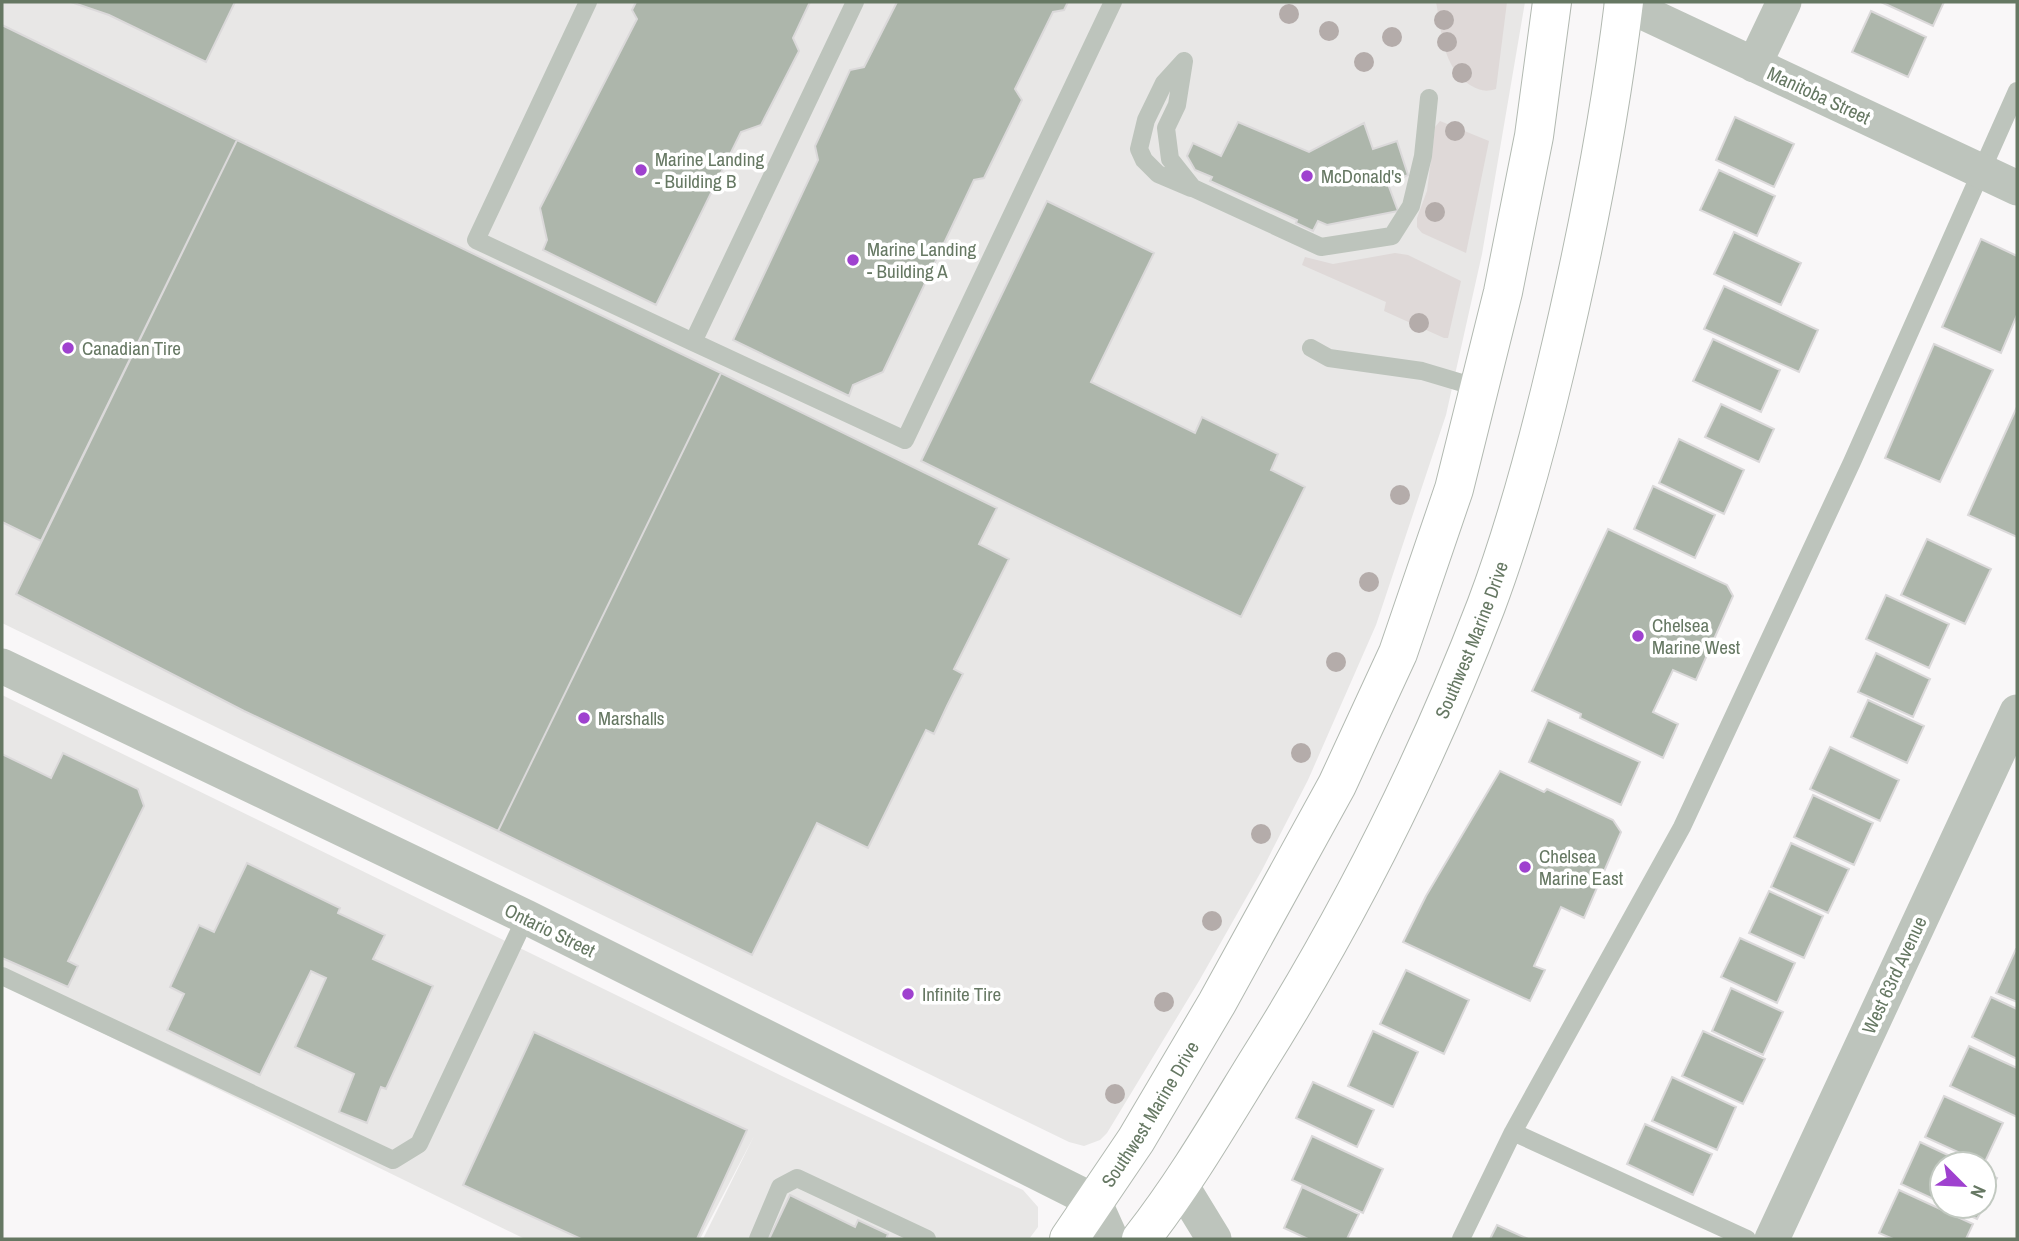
<svg xmlns="http://www.w3.org/2000/svg" width="2019" height="1241" font-family="'Archivo Narrow',sans-serif">
<style>
.built{fill:#e8e7e6}
.green{fill:#dfd9d8}
.building{fill:#adb6ab;stroke:#dbd9da;stroke-width:2}
.lines{fill:none;stroke-linecap:round;stroke-linejoin:round}
.primary-casing{stroke:#b2b9b1;stroke-width:40}
.service{stroke:#bdc4bc;stroke-width:18}
.minor{stroke:#bdc4bc;stroke-width:35}
.primary{stroke:#fff;stroke-width:38}
.tree{fill:#b4acaa}
.poi-dot{fill:#9f41cf;stroke:#fff;stroke-width:2.5}
.labels{text-anchor:middle;stroke-width:7;stroke-linejoin:round;paint-order:stroke}
.street-label{font-size:19px;fill:#667863;stroke:#fff}
.poi-label{font-size:19px;fill:#667863;stroke:#fff;text-anchor:start}
</style>
<rect width="100%" height="100%" fill="#f9f7f8"/>
<!-- built -->
<path class="built" d="M2 2H1525L1482 254 1446 415 1376 625 1308 780 1262 870 1199 981 1107 1133 1100 1140 1084 1146 1069 1142 2 623Z
M2 695 784 1077 1023 1190 1038 1207V1227L1029 1239H703L754 1136 700 1239H525L2 984Z"/>
<!-- green -->
<path class="green" d="M1436 2H1507L1496 89C1486 92 1480 91 1470 85 1442 67 1442 32 1436 2Z
M1440 121 1489 141 1466 253 1422 233 1417 227V218L1427 191 1435 127Z
M1395 253 1408 255 1461 281 1448 338H1444L1384 311 1386 302 1302 265 1305 257 1333 264Z"/>
<!-- building -->
<path class="building" d="M71 2H235L206 62 109 15Z
M636 2H810L793 38 799 51 761 125 741 132 656 305 543 250 547 240 540 208 637 19 632 10Z
M897 2H1068L1064 10 1053 12 1015 89 1022 100 984 178 974 180 883 372 853 385 849 396 733 340 818 160 815 146 850 70 864 67Z
M1881 2H1944L1933 26Z
M1871 11 1926 37 1908 77 1852 52Z
M2 25 237 140 41 541 2 522Z
M1735 117 1794 144 1774 187 1716 160Z
M1238 122 1309 152 1364 123 1373 149 1397 141 1408 175 1388 184 1398 211 1327 225 1318 221 1313 231 1296 223 1297 220 1210 181 1212 177 1195 170 1187 156 1193 143 1221 156Z
M237 140 721 373 498 831 244 711 16 594Z
M1719 170 1775 196 1757 236 1700 210Z
M1047 201 1154 253 1091 382 1195 433 1202 417 1278 454 1271 470 1305 487 1241 617 921 461Z
M1734 232 1801 263 1781 305 1714 274Z
M1981 239 2017 256V315L2001 353 1942 327Z
M1724 286 1818 330 1799 372 1704 329Z
M1713 339 1780 370 1761 412 1693 381Z
M1934 344 1993 370 1940 482 1885 458Z
M721 373 997 508 979 544 1009 559 954 669 963 674 947 706 934 734 926 730 868 848 817 823 752 955 498 831Z
M1721 404 1774 429 1759 462 1705 437Z
M2017 407V537L1968 515Z
M1679 439 1744 470 1724 514 1659 483Z
M1653 486 1715 515 1695 558 1634 529Z
M1608 529 1727 585 1733 596 1696 680 1673 670 1653 712 1678 724 1663 758 1580 718 1581 714 1532 691Z
M1927 539 1991 569 1965 624 1901 595Z
M1886 595 1949 624 1929 668 1866 639Z
M1876 653 1930 679 1913 717 1858 692Z
M1868 700 1924 726 1907 763 1851 737Z
M1548 720 1640 762 1621 805 1529 762Z
M1830 747 1899 780 1880 821 1810 789Z
M63 753 138 789 144 806 68 961 78 966 68 987 2 958V754L51 778Z
M1500 771 1544 792 1547 789 1613 820 1621 832 1584 918 1561 907 1534 966 1545 970 1530 1001 1403 942 1426 896Z
M1813 795 1873 823 1854 865 1794 837Z
M1791 843 1849 869 1828 913 1771 887Z
M247 863 340 908 338 913 385 935 373 959 433 986 386 1089 381 1087 367 1123 339 1112 354 1074 295 1047 326 978 311 971 260 1075 167 1030 184 994 170 987 199 925 214 932Z
M1769 891 1823 916 1804 958 1749 933Z
M1740 938 1795 963 1777 1003 1721 977Z
M2016 949H2017V1002L1996 993Z
M1406 970 1469 1000 1444 1054 1380 1024Z
M1731 988 1783 1012 1763 1055 1712 1031Z
M1991 997 2017 1009V1059L1972 1037Z
M1373 1031 1418 1052 1393 1107 1348 1086Z
M1703 1031 1765 1059 1743 1104 1682 1076Z
M534 1032 747 1130 697 1239H581L463 1185Z
M1969 1046 2017 1068V1117L1950 1086Z
M1672 1077 1736 1107 1717 1150 1652 1121Z
M1313 1082 1374 1110 1357 1147 1296 1118Z
M1944 1096 2003 1123 1984 1164 1925 1137Z
M1645 1124 1712 1154 1693 1195 1627 1164Z
M1312 1136 1383 1169 1363 1213 1292 1180Z
M1920 1142 1967 1164H1942V1203L1901 1184Z
M1984 1172 1997 1178 1984 1205Z
M1302 1187 1359 1214 1347 1239H1308L1284 1228Z
M1899 1190 1973 1224 1966 1239H1893L1879 1233Z
M790 1195 855 1227 858 1220 888 1234 886 1239H769Z
M1949 1206H1984L1977 1219Z
M1497 1225 1528 1239H1490Z"/>
<g class="lines">
<!-- primary casing -->
<g class="primary-casing">
<g id="primary">
<path id="s1" d="M1069 1239 1136 1140 1217 1003 1337 785 1398 653 1454 489 1503 292 1534 136 1552 2"/>
<path id="s2" d="M1141 1239C1184 1184 1219 1124 1256 1064 1348 918 1424 768 1486 606 1515 529 1537 447 1556 367 1585 246 1609 125 1624 2"/>
</g>
</g>
<!-- service -->
<path class="service" d="M588 2 476 240 693 342 855 2
M1184 61 1177 105 1166 128 1170 159 1193 188 1321 247 1392 236 1411 206 1423 156 1429 98
M1184 61 1164 83 1146 120 1139 149 1144 160 1158 174 1191 188
M693 342 905 440 1113 2
M1311 348 1329 358 1422 371 1479 388
M2 976 393 1160 419 1144 526 917
M1513 1132 1747 1239
M758 1239 780 1187 797 1178 927 1239
M1461 1239 1513 1132 1682 827 1852 462 2017 91"/>
<!-- minor -->
<path class="minor" d="M1621 2 2017 188
M1754 65 1784 2
M2 666 526 917 1094 1201 1111 1239
M1181 1185 1214 1239
M1772 1239 2017 712"/>
<!-- primary -->
<use href="#primary" class="primary"/>
</g>
<!-- trees -->
<g class="tree">
<circle cx="1289" cy="14" r="10"/>
<circle cx="1444" cy="20" r="10"/>
<circle cx="1329" cy="31" r="10"/>
<circle cx="1392" cy="37" r="10"/>
<circle cx="1447" cy="42" r="10"/>
<circle cx="1364" cy="62" r="10"/>
<circle cx="1462" cy="73" r="10"/>
<circle cx="1455" cy="131" r="10"/>
<circle cx="1435" cy="212" r="10"/>
<circle cx="1419" cy="323" r="10"/>
<circle cx="1400" cy="495" r="10"/>
<circle cx="1369" cy="582" r="10"/>
<circle cx="1336" cy="662" r="10"/>
<circle cx="1301" cy="753" r="10"/>
<circle cx="1261" cy="834" r="10"/>
<circle cx="1212" cy="921" r="10"/>
<circle cx="1164" cy="1002" r="10"/>
<circle cx="1115" cy="1094" r="10"/>
</g>
<!-- markers -->
<g class="poi-dot">
<circle cx="641" cy="170" r="7"/>
<circle cx="1307" cy="176" r="7"/>
<circle cx="853" cy="260" r="7"/>
<circle cx="68" cy="348" r="7"/>
<circle cx="1638" cy="636" r="7"/>
<circle cx="584" cy="718" r="7"/>
<circle cx="1525" cy="867" r="7"/>
<circle cx="908" cy="994" r="7"/>
</g>
<g class="labels">
<!-- street labels -->
<g class="street-label">
<text transform="translate(1819 95) rotate(25)" y="7">Manitoba Street</text>
<text dy="7" stroke="none"><textPath href="#s2" startOffset="686">Southwest Marine Drive</textPath></text>
<text transform="translate(550 930) rotate(26)" y="7">Ontario Street</text>
<text transform="translate(1894 975) rotate(-65)" y="7">West 63rd Avenue</text>
<text dy="7" stroke="none"><textPath href="#s1" startOffset="149">Southwest Marine Drive</textPath></text>
</g>
<!-- poi labels -->
<g class="poi-label">
<text x="655" y="166">Marine Landing<tspan x="655" dy="22">- Building B</tspan></text>
<text x="1321" y="183">McDonald's</text>
<text x="867" y="256">Marine Landing<tspan x="867" dy="22">- Building A</tspan></text>
<text x="82" y="355">Canadian Tire</text>
<text x="1652" y="632">Chelsea<tspan x="1652" dy="22">Marine West</tspan></text>
<text x="598" y="725">Marshalls</text>
<text x="1539" y="863">Chelsea<tspan x="1539" dy="22">Marine East</tspan></text>
<text x="922" y="1001">Infinite Tire</text>
</g>
</g>
<!-- border -->
<rect width="2019" height="1241" fill="none" stroke="#667863" stroke-width="7"/>
<!-- north arrow -->
<g transform="translate(1963 1185) rotate(114)"><circle r="33" fill="#ffffff" stroke="#c2c9c1" stroke-width="2"/>
<path d="M0-5L12 26L0 18L-12 26Z" fill="#9f41cf"/>
<text y="-10" font-size="19" font-weight="bold" text-anchor="middle" fill="#667863">N</text>
</g>
</svg>
